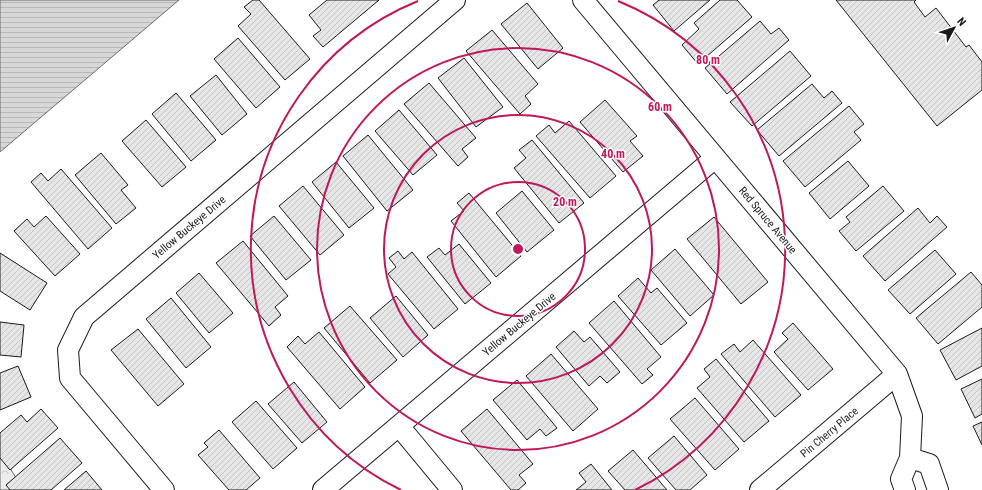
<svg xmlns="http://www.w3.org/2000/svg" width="982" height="490" font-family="'Roboto Condensed',sans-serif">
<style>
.forest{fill:url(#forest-crowns);stroke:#6a6a6a}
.water{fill:url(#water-rules);stroke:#6a6a6a}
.building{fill:url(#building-hatch);stroke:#1a1a1a}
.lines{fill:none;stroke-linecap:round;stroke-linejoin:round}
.minor-casing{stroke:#1a1a1a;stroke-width:22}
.minor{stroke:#fff;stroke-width:20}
.ring{fill:none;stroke:#c2185b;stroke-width:2}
.labels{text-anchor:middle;stroke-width:3;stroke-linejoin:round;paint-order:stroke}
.street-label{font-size:11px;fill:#1a1a1a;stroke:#fff}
.centre{fill:#c2185b;stroke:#fff;stroke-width:2}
.ring-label{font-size:12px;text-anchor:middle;font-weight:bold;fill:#c2185b;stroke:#fff;stroke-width:3;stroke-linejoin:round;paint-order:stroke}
</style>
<defs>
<pattern id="forest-crowns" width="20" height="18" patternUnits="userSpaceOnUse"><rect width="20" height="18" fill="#ededed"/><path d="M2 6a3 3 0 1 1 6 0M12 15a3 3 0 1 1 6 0" fill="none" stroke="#cbcbcb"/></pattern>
<pattern id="water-rules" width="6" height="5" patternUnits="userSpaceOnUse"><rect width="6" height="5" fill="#d7d7d7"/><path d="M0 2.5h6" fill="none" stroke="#b8b8b8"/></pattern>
<pattern id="building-hatch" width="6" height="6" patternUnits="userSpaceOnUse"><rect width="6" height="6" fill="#e6e6e6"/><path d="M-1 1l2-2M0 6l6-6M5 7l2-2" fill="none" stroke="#c5c5c5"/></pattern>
</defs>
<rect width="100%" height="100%" fill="#fff"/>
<!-- forest -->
<path class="forest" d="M0 451 23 490H0Z"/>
<!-- water -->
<path class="water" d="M0 0H179L0 152Z"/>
<!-- building -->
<path class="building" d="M253 0H259L310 59 285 80 238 26 251 14 244 7Z
M327 0H379L323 47 313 36 321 30 309 15Z
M659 0H710L674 31 653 5Z
M720 0H737L752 17 698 64 682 45 699 29 694 23Z
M836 0H916L914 2 925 17 936 8 966 47 969 45 982 62V90L937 126Z
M527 3 563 48 538 69 501 24Z
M760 21 771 34 779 28 789 40 727 94 705 68Z
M492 30 538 84 525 96 531 104 520 114 466 51Z
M238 38 280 87 256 108 214 59Z
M790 51 811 76 752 126 730 102Z
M464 58 503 107 476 127 438 78Z
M216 75 247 114 222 135 190 96Z
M429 83 476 138 462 149 468 157 458 166 404 104Z
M812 84 824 98 832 91 842 103 779 156 757 130Z
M176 93 216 140 191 161 152 114Z
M605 100 637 136 630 141 643 156 623 172 580 122Z
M849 106 864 124 854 132 861 140 805 187 783 161Z
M399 110 437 155 413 175 375 131Z
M146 120 186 167 162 187 122 141Z
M569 121 616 176 590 198 536 136 549 125 555 133Z
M368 135 413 190 387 211 343 156Z
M532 140 584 203 559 223 514 168 526 158 519 150Z
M101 153 128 185 121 190 136 208 116 224 75 175Z
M848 161 869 186 830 219 809 193Z
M336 162 374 208 349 228 312 182Z
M61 169 112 228 88 249 31 182 41 173 48 181Z
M303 186 344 235 320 255 279 206Z
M883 186 904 211 856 251 839 231 850 222 846 217Z
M522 191 554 230 527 252 496 213Z
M469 193 521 256 496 277 451 221 464 211 457 203Z
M918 208 930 223 937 216 947 227 885 281 863 256Z
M46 216 80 254 55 276 14 231 27 219 34 227Z
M274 216 311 260 286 280 250 236Z
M714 217 768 282 741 304 687 239Z
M243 241 288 296 275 307 281 315 269 326 216 263Z
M459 244 491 283 465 304 427 257 439 248 445 255Z
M675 249 714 295 690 316 651 270Z
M935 250 956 274 910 314 888 290Z
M398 251 404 259 412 252 458 309 434 329 388 274 396 267 389 258Z
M0 253 47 283 30 310 0 291Z
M971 272 982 285V307L938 344 916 318Z
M199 273 233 313 209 333 176 293Z
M638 278 651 293 657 288 687 323 661 345 618 296Z
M396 296 428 335 403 357 370 318Z
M171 298 211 347 186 368 146 319Z
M614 301 661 357 647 369 653 375 642 384 589 323Z
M350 306 397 360 370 383 324 328Z
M0 322 24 325 21 357 0 355Z
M793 323 833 369 808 390 774 352 788 339 782 333Z
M982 328V366L956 380 940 350Z
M138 329 184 384 158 406 111 350Z
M574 331 584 342 590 337 620 372 607 383 600 376 589 386 556 347Z
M319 332 365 387 340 409 287 347 298 336 305 344Z
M753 340 801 395 775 417 721 354 734 344 740 352Z
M551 354 598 409 573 431 526 376Z
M716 359 769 421 744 442 697 388 710 377 704 369Z
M18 366 31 397 0 410V373Z
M982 379V414L975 418 961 389Z
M517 380 557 428 546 436 540 429 527 440 493 400Z
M294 382 327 422 302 443 268 404Z
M695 398 739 449 715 470 670 419Z
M256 401 297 448 273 469 232 422Z
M41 409 58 428 10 470 0 458V433L21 415 27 422Z
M487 409 533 464 519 475 526 483 518 490H511L461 431Z
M982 422V445L973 426Z
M219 430 260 478 246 490H229L198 455 208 447 204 443Z
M674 436 707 475 690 490H676L648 458Z
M60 438 82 463 51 490H10L6 485Z
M633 450 667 490H625L608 471Z
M591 464 612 490H576L586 482 579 473Z
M86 471 102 490H64Z"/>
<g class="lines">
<!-- minor casing -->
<g class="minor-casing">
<path id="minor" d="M583 0 897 374 912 416 910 458 901 479 905 490
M399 426 452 490
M910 458 929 464 938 490
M164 490 70 378 68 350 84 317 455 0
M323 490 715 158
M760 490 897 374"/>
</g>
<!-- minor -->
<use href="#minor" class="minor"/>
</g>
<!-- distance rings -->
<g class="ring">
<circle cx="518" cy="249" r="67"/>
<circle cx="518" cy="249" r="134"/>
<circle cx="518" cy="249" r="201"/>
<path d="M401 490A268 268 0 0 1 418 1M618 1A268 268 0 0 1 635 490"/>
</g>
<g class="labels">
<!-- street labels -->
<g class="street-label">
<text transform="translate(768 220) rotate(50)" y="4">Red Spruce Avenue</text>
<text transform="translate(189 227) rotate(-40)" y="4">Yellow Buckeye Drive</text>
<text transform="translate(519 324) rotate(-40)" y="4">Yellow Buckeye Drive</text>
<text transform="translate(829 432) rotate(-40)" y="4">Pin Cherry Place</text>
</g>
</g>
<circle cx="518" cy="249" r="6" class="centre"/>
<g class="ring-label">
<text x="708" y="64">80 m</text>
<text x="660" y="111">60 m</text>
<text x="613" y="158">40 m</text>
<text x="565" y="206">20 m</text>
</g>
<!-- north arrow -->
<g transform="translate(954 28) rotate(50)" stroke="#ffffff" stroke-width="3" paint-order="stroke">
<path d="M0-3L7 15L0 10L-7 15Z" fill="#1a1a1a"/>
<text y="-6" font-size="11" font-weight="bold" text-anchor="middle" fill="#1a1a1a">N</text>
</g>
</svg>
